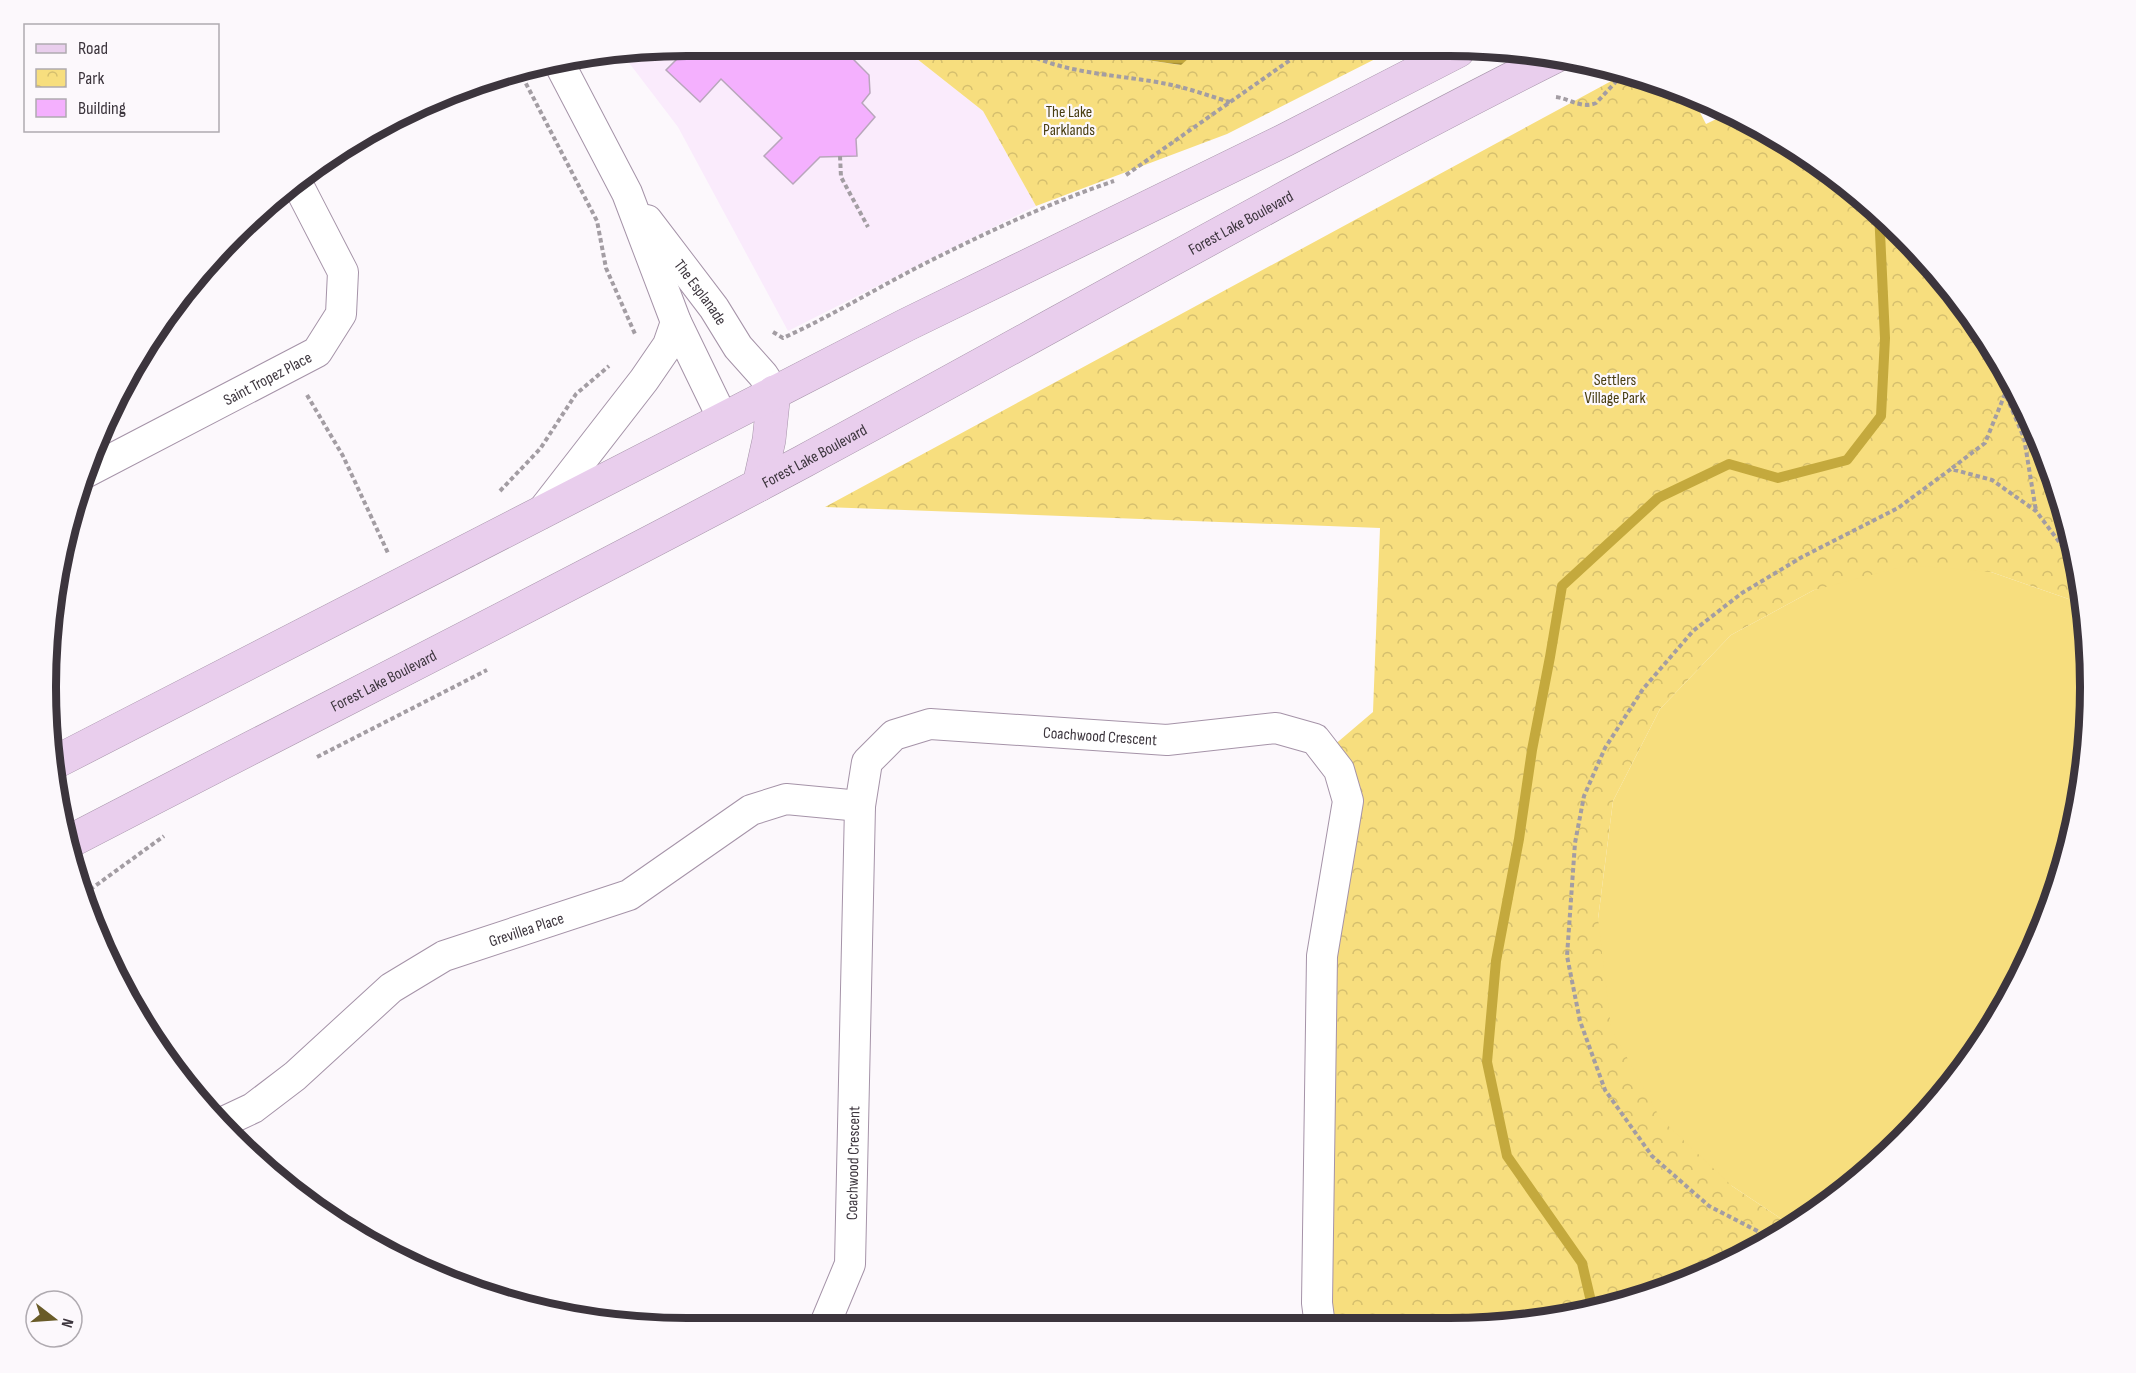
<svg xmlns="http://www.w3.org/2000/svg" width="2136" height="1373" font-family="'Sofia Sans Condensed',sans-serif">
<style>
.built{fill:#faebfc}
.park{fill:url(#park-crowns)}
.garden{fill:#f7de7e}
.water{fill:url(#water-rules)}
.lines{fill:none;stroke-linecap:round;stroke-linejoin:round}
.stream{stroke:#c4a93d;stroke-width:10}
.building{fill:#f4b0fe;stroke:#b8a6bb;stroke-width:1.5}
.minor-casing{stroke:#a593a8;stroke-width:32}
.secondary-casing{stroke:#a593a8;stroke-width:34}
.path{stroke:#a39da3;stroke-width:4;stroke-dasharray:4.5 3;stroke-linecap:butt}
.minor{stroke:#fff;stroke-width:30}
.secondary{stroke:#e9ceed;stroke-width:33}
.labels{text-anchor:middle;stroke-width:4.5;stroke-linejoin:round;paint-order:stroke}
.park-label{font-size:16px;fill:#493e12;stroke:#fcf8fc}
.street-label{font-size:16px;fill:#3c353d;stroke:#fcf8fc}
.rim{fill:none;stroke:#3c353d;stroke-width:8}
</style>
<defs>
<pattern id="park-crowns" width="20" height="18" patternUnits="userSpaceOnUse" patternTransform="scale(1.5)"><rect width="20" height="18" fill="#f7de7e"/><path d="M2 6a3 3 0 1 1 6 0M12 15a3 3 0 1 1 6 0" fill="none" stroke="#d5bf6e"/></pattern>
<pattern id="water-rules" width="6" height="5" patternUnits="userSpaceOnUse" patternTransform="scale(1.5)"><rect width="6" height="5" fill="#c4a93d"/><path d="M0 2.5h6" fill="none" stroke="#a08a34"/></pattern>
</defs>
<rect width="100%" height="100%" fill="#fcf8fc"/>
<!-- built -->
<path class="built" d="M620 51H907L983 111 1036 206 788 331 678 127Z"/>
<!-- park -->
<path class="park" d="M907 51H1117L1125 57 1180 65 1197 51H1391L1227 134 1036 206 983 111Z
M1628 72 1691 95 1706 124 1733 111 1872 204 1958 296 2025 402 2069 520 2083 604 1991 572 1814 590 1731 635 1660 709 1613 801 1598 919 1732 1186 1792 1226 1734 1262 1615 1306 1491 1327 1320 1326 1322 956 1348 801 1326 752 1373 712 1380 528 825 507Z"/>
<!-- garden -->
<path class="garden" d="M1909 565 1991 572 2083 604 2090 644 2086 770 2057 892 2005 1007 1932 1109 1840 1195 1792 1226 1732 1186 1660 1118 1611 1028 1598 919 1613 801 1660 709 1731 635 1814 590Z"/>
<!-- water -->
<path class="water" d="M1117 51H1197L1181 65 1125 57Z"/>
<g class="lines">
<!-- stream -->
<path class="stream" d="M1593 1310 1582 1263 1507 1156 1487 1062 1496 961 1519 839 1532 750 1550 657 1562 586 1658 498 1729 464 1778 478 1847 460 1881 416 1885 338 1879 211"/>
</g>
<!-- building -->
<path class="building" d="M685 51H824L829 55 853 59 869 75 870 93 862 103 875 117 856 139 857 156 820 157 793 184 764 156 782 138 721 79 700 102 666 70Z"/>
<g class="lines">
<!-- minor casing -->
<g class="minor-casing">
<g id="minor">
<path d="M558 61 627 193 676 322 723 419"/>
<path id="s1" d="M647 220 714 308 738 347 763 375 774 392"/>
<path id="s2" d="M81 475 317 352 341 314 343 272 296 181"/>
<path d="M540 514 644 380 668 345 676 322"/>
<path id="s3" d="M219 1124 253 1108 295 1076 391 988 444 956 629 895 751 810 786 799 860 806"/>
<path id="s4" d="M825 1324 850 1264 860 806 867 762 894 735 930 724 1167 740 1276 728 1315 739 1339 770 1348 801 1322 956 1317 1303 1320 1326"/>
</g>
</g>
<!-- secondary casing -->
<g class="secondary-casing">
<g id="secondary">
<path d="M759 485 769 440 774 392"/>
<path d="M52 764 906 325 1285 140 1458 51"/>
<path id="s5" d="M65 844C311 716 559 592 804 461 1055 326 1303 183 1558 55"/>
</g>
</g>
<!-- path -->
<path class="path" d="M1023 51C1060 74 1124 75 1167 84 1188 88 1209 96 1230 102
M519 70 597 221 606 268 635 334
M1556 97C1571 99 1581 109 1596 103L1626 71
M840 156 841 177 868 227
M1126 175 1303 51
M1958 295 1959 301 2005 393 2024 438 2036 511
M773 332 783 338C838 313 888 281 942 255 998 227 1055 201 1114 181
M307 395 343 456 388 553
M1952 468 1985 443 2005 394
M500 491 540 449 576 394 609 366
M317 757 487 670
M84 894 164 836
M1771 1238 1709 1206 1652 1156 1605 1090 1580 1021 1567 956 1575 843 1584 796 1605 748 1643 689 1693 631 1742 593 1802 557 1898 508 1951 469 1992 480 2036 511 2069 555 2076 560"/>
<!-- minor -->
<use href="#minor" class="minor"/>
<!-- secondary -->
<use href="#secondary" class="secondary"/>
</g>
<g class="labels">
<!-- park labels -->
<g class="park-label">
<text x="1069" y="117">The Lake<tspan x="1069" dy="18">Parklands</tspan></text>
<text x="1615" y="385">Settlers<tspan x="1615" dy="18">Village Park</tspan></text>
</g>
<!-- street labels -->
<g class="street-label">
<text dy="6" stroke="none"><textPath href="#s5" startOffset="1330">Forest Lake Boulevard</textPath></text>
<text dy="6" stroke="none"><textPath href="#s1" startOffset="90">The Esplanade</textPath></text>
<text dy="6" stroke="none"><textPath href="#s2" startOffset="210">Saint Tropez Place</textPath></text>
<text dy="6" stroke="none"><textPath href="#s5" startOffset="844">Forest Lake Boulevard</textPath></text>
<text dy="6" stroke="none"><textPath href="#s5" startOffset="358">Forest Lake Boulevard</textPath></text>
<text dy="6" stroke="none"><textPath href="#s4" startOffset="814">Coachwood Crescent</textPath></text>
<text dy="6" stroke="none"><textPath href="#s3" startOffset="369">Grevillea Place</textPath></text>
<text dy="6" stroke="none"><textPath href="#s4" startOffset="166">Coachwood Crescent</textPath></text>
</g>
</g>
<!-- crop -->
<path d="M0 0H2136V1373H0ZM687 56H1449A631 631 0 0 1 2080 687V687A631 631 0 0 1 1449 1318H687A631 631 0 0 1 56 687V687A631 631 0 0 1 687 56Z" fill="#fcf8fc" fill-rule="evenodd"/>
<path class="rim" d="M687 56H1449A631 631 0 0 1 2080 687V687A631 631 0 0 1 1449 1318H687A631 631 0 0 1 56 687V687A631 631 0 0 1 687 56Z"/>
<!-- legend -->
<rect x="24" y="24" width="195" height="108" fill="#fcf8fc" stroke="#afaab0" stroke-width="1.5"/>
<rect x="36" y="44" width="30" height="9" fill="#e9ceed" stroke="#afaab0" stroke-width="1.5"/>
<text x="78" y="54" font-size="18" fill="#3c353d">Road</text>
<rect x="36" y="69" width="30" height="18" fill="url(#park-crowns)" stroke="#afaab0" stroke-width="1.5"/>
<text x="78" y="84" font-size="18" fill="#3c353d">Park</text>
<rect x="36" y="99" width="30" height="18" fill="#f4b0fe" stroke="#afaab0" stroke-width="1.5"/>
<text x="78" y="114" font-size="18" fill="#3c353d">Building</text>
<!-- north arrow -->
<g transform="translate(54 1319) rotate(107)"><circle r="28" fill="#fcf8fc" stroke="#afaab0" stroke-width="1.5"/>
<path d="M0-4.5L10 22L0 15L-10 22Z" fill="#695b28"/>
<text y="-9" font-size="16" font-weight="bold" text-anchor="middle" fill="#3c353d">N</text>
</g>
</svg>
